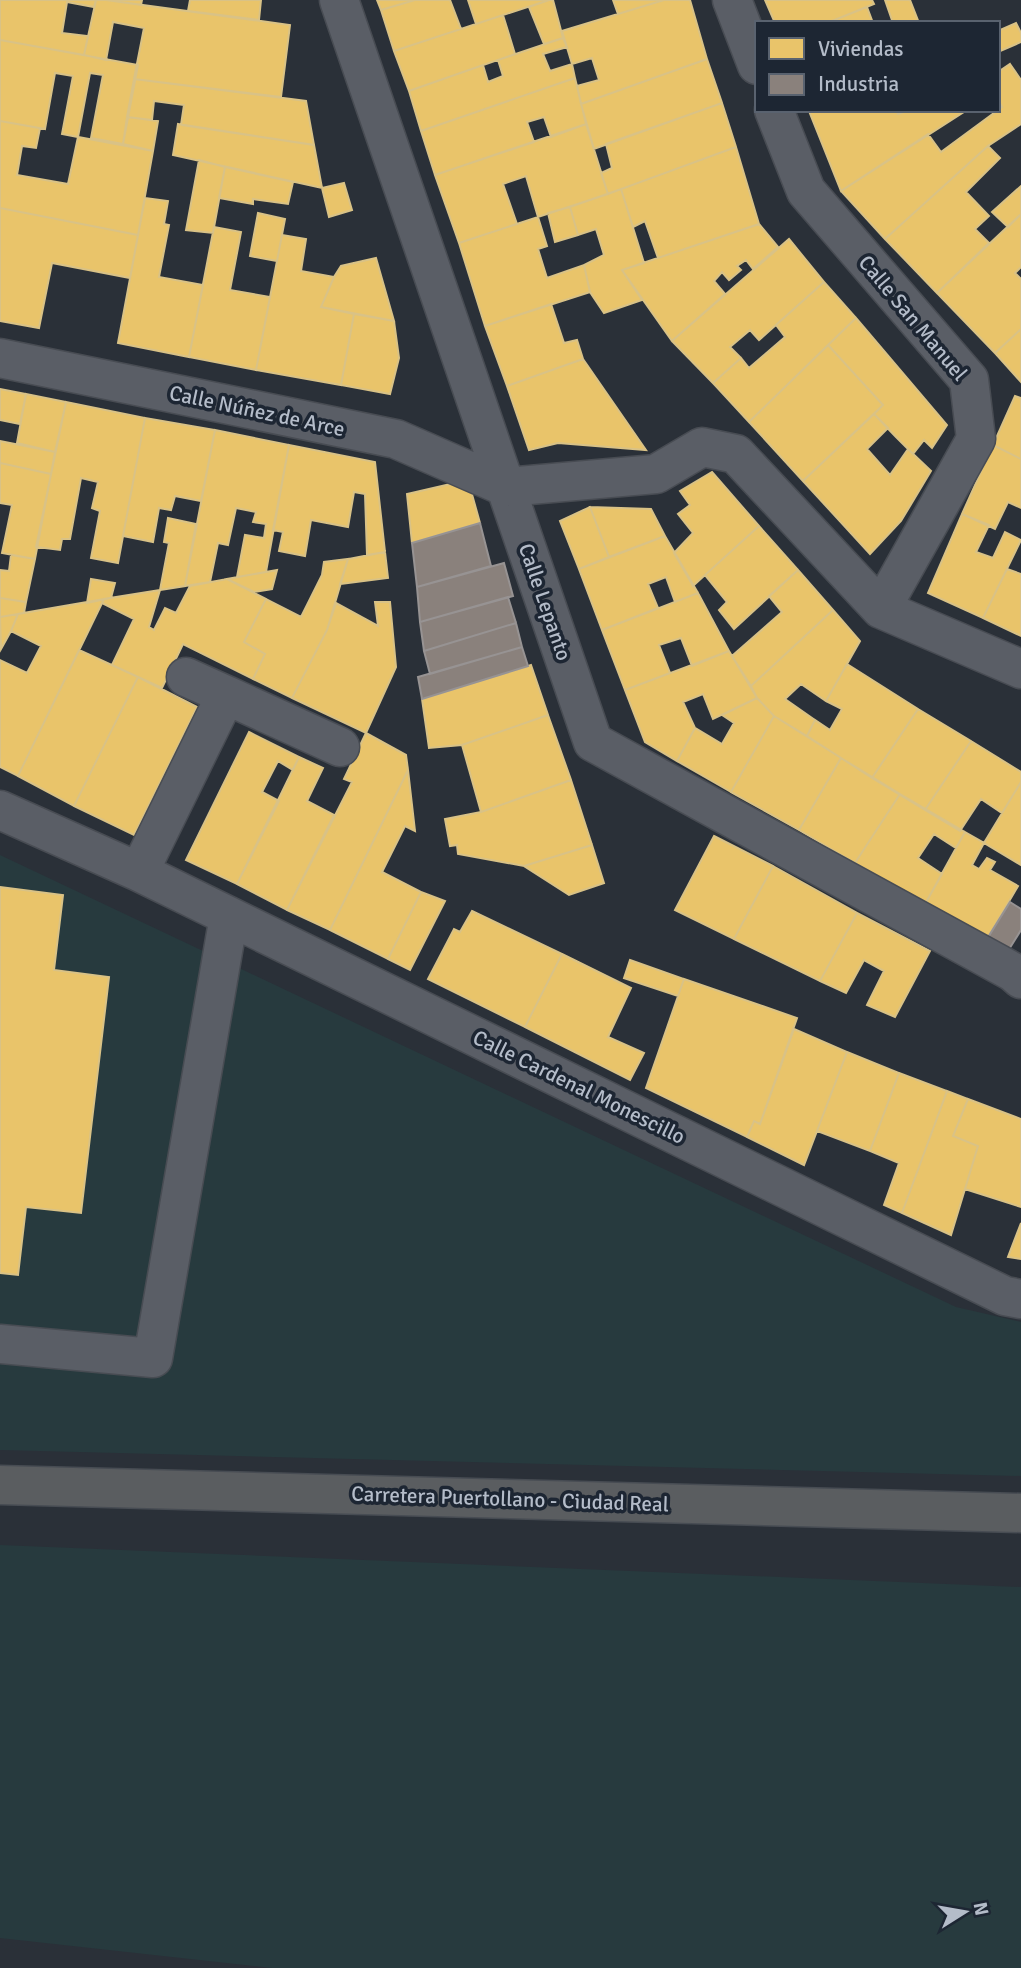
<svg xmlns="http://www.w3.org/2000/svg" width="1021" height="1968" font-family="Signika,sans-serif">
<style>
.green{fill:#273a3e}
.homes{fill:#e9c46a;stroke:#d9c286;stroke-width:2}
.industry{fill:#8a817c;stroke:#979393;stroke-width:2}
.lines{fill:none;stroke-linecap:round;stroke-linejoin:round}
.street-casing{stroke:#484c53;stroke-width:41}
.highway-casing{stroke:#474c53;stroke-width:41}
.street{stroke:#5a5e66;stroke-width:38}
.highway{stroke:#5a5d60;stroke-width:38}
.labels{text-anchor:middle;stroke-width:7;stroke-linejoin:round;paint-order:stroke}
.street-label{font-size:21px;fill:#b4bcc9;stroke:#1d2633}
</style>
<rect width="100%" height="100%" fill="#2a3038"/>
<!-- green -->
<path class="green" d="M0 855 956 1307 1021 1322V1476L0 1450Z
M0 1545 1021 1587V1968H272L0 1938Z"/>
<!-- homes -->
<path class="homes" d="M0 0H96L94 7 67 2 62 33 88 36 84 55 0 40Z
M96 0H106L290 25 281 97 134 79 144 28 113 22 106 60 84 55Z
M106 0H142L141 5Z
M190 0H261L259 20 188 11Z
M377 0H415L381 10Z
M415 0H450L461 29 394 51 381 10Z
M468 0H549L476 24Z
M549 0H553L563 38 544 44 529 7Z
M613 0H664L618 14Z
M664 0H690L707 59 581 104 577 86 599 80 592 58 572 64 562 31Z
M765 0H872L874 4 827 23H775Z
M885 0H910L919 23H893Z
M867 7 873 23H827Z
M503 15 515 54 409 91 394 51Z
M1016 23 1021 33V42L998 52V31Z
M563 38 567 47 543 54 550 71 572 64 575 78 421 131 409 91 483 65 488 82 503 76 498 60Z
M0 40 138 65 123 144 91 138 103 75 90 73 78 137 62 134 73 76 55 73 45 129 0 121Z
M707 59 722 103 594 149 581 104Z
M1010 64 1021 80V124L988 146 885 239 841 191 928 134 941 152 998 110 1002 107 998 100V72Z
M575 78 586 124 551 137 544 117 527 122 534 142 435 175 421 131Z
M134 79 306 101 314 145 181 125 184 105 154 101 152 120 127 117Z
M722 103 736 147 608 194 601 173 612 168 606 144Z
M896 110 898 114 909 110H963L964 112 841 191 809 111Z
M127 117 158 121 153 151 123 144Z
M0 121 40 128 36 148 22 146 17 175 68 184 78 137 153 151 138 235 0 208Z
M178 124 314 145 322 188 173 155Z
M586 124 608 194 538 217 526 176 503 184 517 224 459 243 435 175Z
M988 146 1000 158 966 192 989 216 975 229 989 243 937 293 885 239Z
M736 147 759 224 658 258 645 221 633 227 621 189Z
M199 160 225 167 213 233 186 230Z
M225 167 293 182 288 204 253 199V204L219 198Z
M344 183 352 210 329 217 322 188Z
M1021 186V214L1008 227 992 212Z
M621 189 644 263 622 270 642 300 604 313 590 292 584 265 604 255 596 229 578 235 570 207Z
M145 198 168 201 164 224 169 225 159 277 203 285 189 357 118 343Z
M570 207 578 235 555 242 548 213Z
M0 208 138 235 130 278 52 263 39 328 0 321Z
M258 213 285 219 277 261 250 256Z
M1021 214V267L1015 273 1021 279V329L995 353 937 293Z
M538 217 547 246 538 249 547 278 584 265 590 292 485 326 459 243Z
M759 224 778 247 753 269 746 260 737 266 741 270 729 280 722 272 714 281 725 294 672 341 622 270Z
M214 227 241 232 230 290 270 297 256 370 189 357Z
M282 235 306 239 301 271 334 277 321 307 354 314 341 385 256 370Z
M789 239 824 282 759 340 750 330 730 347 741 358 713 383 672 341Z
M376 258 394 321 321 307 334 277 341 266Z
M824 282 856 318 749 422 713 383 741 358 749 368 785 337 776 325Z
M551 304 564 343 577 340 583 359 507 386 485 326Z
M354 314 394 321 399 358 390 394 341 385Z
M856 318 947 425 932 448 924 440 913 454 896 437 874 414 883 405 828 345Z
M1021 329V382L995 353Z
M828 345 883 405 803 481 749 422Z
M583 359 646 450 558 443 529 450 507 386Z
M0 389 26 394 20 424 0 420Z
M26 394 66 402 55 452 17 443Z
M1015 396 1021 398V459L993 445Z
M66 402 145 418 118 563 91 558 100 511 92 508 98 482 81 478 70 539H62L60 550 36 547Z
M874 414 888 428 867 449 890 475 908 449 931 471 901 521 870 554 803 481Z
M145 418 215 430 201 501 175 496 171 510 159 508 153 542 123 536Z
M215 430 289 445 266 572 237 577 245 535 264 538 266 524 253 522 256 512 236 508 228 545 218 543 210 582 185 586Z
M0 441 55 452 51 474 0 463Z
M289 445 375 462 385 552 367 555 365 494 354 492 348 527 311 520 305 556 279 551 283 532 273 530Z
M993 445 1021 459V508L1008 502 995 529 962 514Z
M0 463 51 474 35 559 2 553 12 505 0 503Z
M712 472 759 526 693 586 674 553 693 533 678 514 690 505 680 491Z
M468 480 480 523 412 543 407 494Z
M590 507 609 557 579 569 560 521Z
M590 507 651 509 665 536 609 557Z
M962 514 989 525 976 552 993 558 1005 532 1021 540 983 618 928 593Z
M168 518 196 524 185 586 160 590 169 543 164 542Z
M759 526 798 570 734 629 719 610 727 602 705 575Z
M665 536 698 593 675 602 666 577 648 584 658 608 602 630 579 569Z
M385 552 388 578 340 584 348 559Z
M11 555 35 559 26 602 0 598V570L9 571Z
M348 559 327 630 292 698 253 679 265 654 244 642 266 599 301 617 322 575 324 562Z
M1007 569 1021 574V636L983 618Z
M277 570 272 589 254 592 227 579Z
M798 570 833 610 751 686 732 656 782 612 769 596Z
M91 579 115 583 111 598 87 603Z
M227 579 266 599 244 642 265 654 253 679 183 644 162 688 112 665 134 619 102 603 104 599 160 590 149 627 154 630 165 608 176 613 190 586Z
M698 593 729 651 692 666 681 638 659 645 670 673 625 690 602 630Z
M0 598 26 602 24 613 0 617Z
M104 599 18 776 0 767V660L27 673 41 646 11 631 18 614Z
M375 602H390L396 667 366 733 292 698 327 630 336 603 378 626Z
M833 610 860 641 826 701 801 684 785 699 815 720 807 736 774 716 757 698 751 686Z
M18 614 11 631 1 649 0 617Z
M79 650 138 677 74 806 18 776Z
M729 651 757 698 713 719 703 694 683 702 695 728 677 761 645 742 625 690Z
M847 664 918 709 872 778 807 736 815 720 830 730 842 709 826 701Z
M531 665 548 715 462 745 429 748 422 699Z
M138 677 197 707 134 835 74 806Z
M757 698 774 716 731 792 677 761 695 728 722 744 734 723 722 715Z
M918 709 971 741 925 810 872 778Z
M548 715 571 780 481 812 462 745Z
M774 716 841 758 799 830 731 792Z
M249 732 299 757 293 770 278 761 262 792 279 801 237 884 186 860Z
M366 733 406 755 408 770 330 930 287 910 352 782 344 779Z
M971 741 1021 772V782L1002 813 981 799 960 831 925 810Z
M299 757 323 768 307 801 334 815 287 910 237 884Z
M841 758 900 794 855 863 799 830Z
M408 770 415 831 405 826 382 872 421 892 388 959 330 930Z
M571 780 592 845 524 866 458 854 457 845 450 846 445 819 481 812Z
M1021 782V865L984 843Z
M900 794 965 832 956 848 934 834 918 858 942 874 925 904 855 863Z
M965 832 984 843 972 865 979 869 987 858 995 862 990 870 1018 886 987 939 925 904Z
M714 836 773 866 734 939 675 910Z
M592 845 604 883 569 895 524 866Z
M773 866 857 913 820 981 734 939Z
M0 887 63 895 54 970 109 977 81 1213 26 1207 18 1275 0 1273Z
M421 892 445 901 410 970 388 959Z
M472 911 562 954 525 1027 428 979 454 929 460 932Z
M857 913 930 951 895 1017 867 1005 884 971 864 960 846 993 820 981Z
M562 954 631 988 608 1037 644 1053 630 1080 525 1027Z
M630 960 684 979 678 996 624 978Z
M684 979 797 1018 760 1124 754 1121 747 1137 646 1088Z
M794 1029 847 1052 804 1165 747 1137 754 1121 760 1124Z
M847 1052 899 1073 870 1151 817 1131Z
M899 1073 947 1091 902 1213 884 1205 899 1163 870 1151Z
M947 1091 968 1099 953 1136 978 1146 951 1235 902 1213Z
M968 1099 1021 1119V1207L965 1189 978 1146 953 1136Z
M1021 1223V1259L1008 1257Z"/>
<!-- industry -->
<path class="industry" d="M480 523 491 566 417 587 412 543Z
M504 563 513 596 420 622 417 587Z
M508 597 516 623 424 651 420 622Z
M516 623 522 647 430 674 424 651Z
M522 647 528 666 422 699 418 677Z
M1010 902 1021 909V930L1008 951 987 939Z"/>
<g class="lines">
<!-- street casing -->
<g class="street-casing">
<path id="street" d="M339 0 593 742 1013 972 1021 979
M732 0 757 65
M774 110 806 191 969 380 976 439 881 609
M0 358 396 439 506 487 656 474 702 447 736 454 881 609 1021 669
M186 677 226 695
M0 810 139 872 1005 1296 1021 1299
M139 872 226 695 340 747
M0 1344 153 1358 229 916"/>
</g>
<!-- highway casing -->
<g class="highway-casing">
<path id="highway" d="M0 1485 1021 1513"/>
</g>
<!-- street -->
<use href="#street" class="street"/>
<!-- highway -->
<use href="#highway" class="highway"/>
</g>
<g class="labels">
<!-- street labels -->
<g class="street-label">
<text transform="translate(913 318) rotate(50)" y="7">Calle San Manuel</text>
<text transform="translate(257 411) rotate(12)" y="7">Calle Núñez de Arce</text>
<text transform="translate(545 602) rotate(71)" y="7">Calle Lepanto</text>
<text transform="translate(579 1087) rotate(26)" y="7">Calle Cardenal Monescillo</text>
<text transform="translate(510 1499) rotate(2)" y="7">Carretera Puertollano - Ciudad Real</text>
</g>
</g>
<!-- legend -->
<rect x="755" y="21" width="245" height="91" fill="#1d2633" stroke="#59626f" stroke-width="2"/>
<rect x="769" y="38" width="35" height="21" fill="#e9c46a" stroke="#59626f" stroke-width="2"/>
<text x="818" y="56" font-size="21" fill="#b4bcc9">Viviendas</text>
<rect x="769" y="74" width="35" height="21" fill="#8a817c" stroke="#59626f" stroke-width="2"/>
<text x="818" y="91" font-size="21" fill="#b4bcc9">Industria</text>
<!-- north arrow -->
<g transform="translate(965 1912) rotate(79)" stroke="#1d2633" stroke-width="5" paint-order="stroke">
<path d="M0-5L12 26L0 18L-12 26Z" fill="#b4bcc9"/>
<text y="-10" font-size="19" font-weight="bold" text-anchor="middle" fill="#b4bcc9">N</text>
</g>
</svg>
